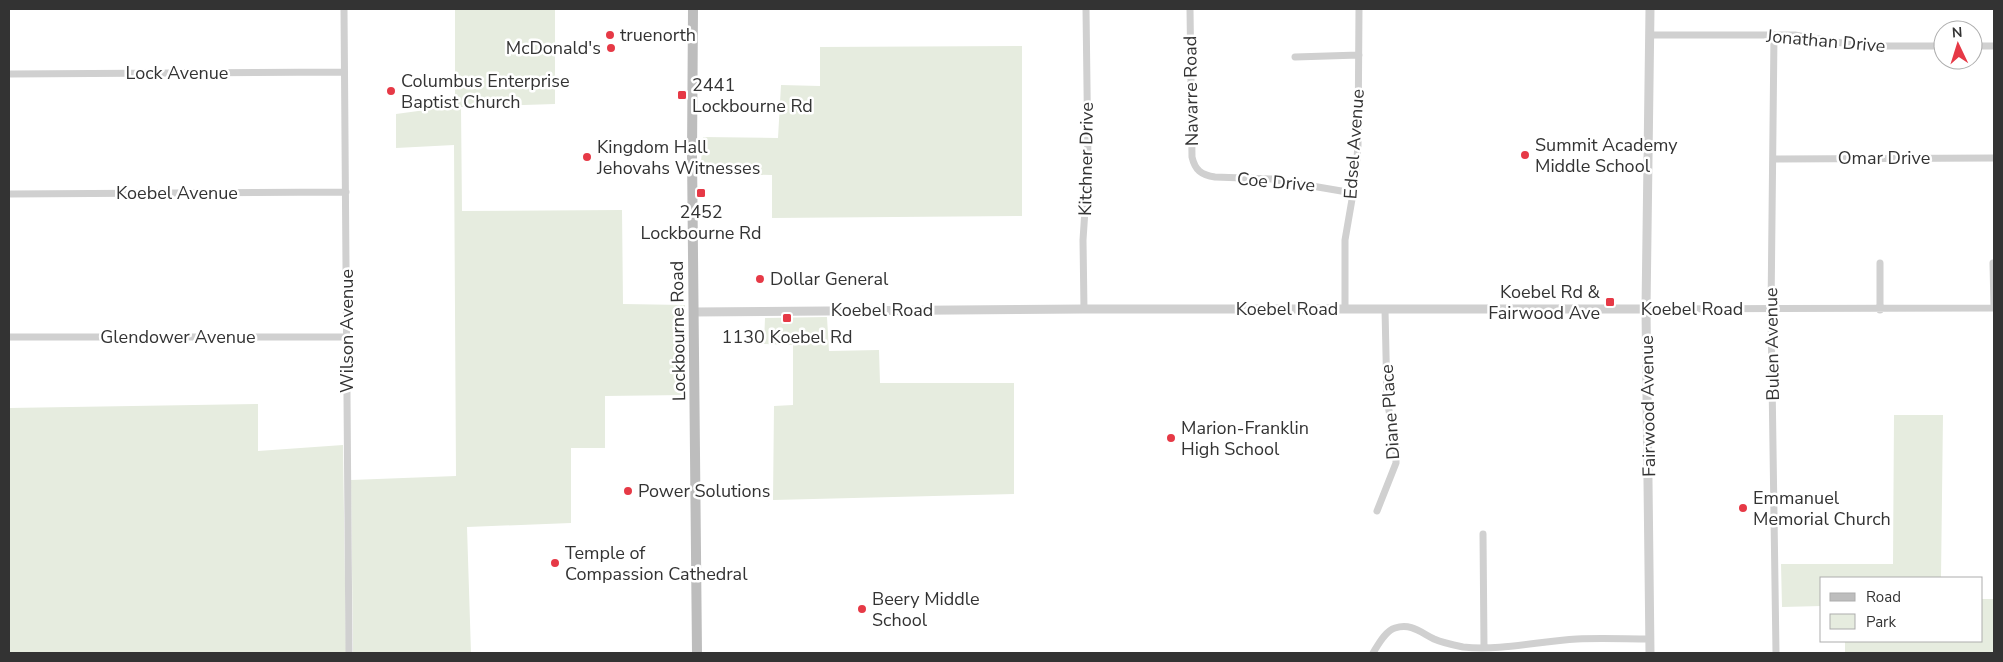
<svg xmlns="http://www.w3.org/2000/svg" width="2003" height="662" font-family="'Nunito Sans',sans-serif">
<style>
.green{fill:#e6ecdf}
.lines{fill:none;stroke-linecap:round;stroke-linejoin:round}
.minor{stroke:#d0d0d0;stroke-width:7}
.tertiary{stroke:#d0d0d0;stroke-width:9}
.secondary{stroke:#bdbdbd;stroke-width:10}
.poi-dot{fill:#e63946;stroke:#fff;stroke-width:2}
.labels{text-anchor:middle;stroke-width:5;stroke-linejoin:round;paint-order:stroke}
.poi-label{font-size:18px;fill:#333;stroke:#fff;text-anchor:start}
.street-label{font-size:18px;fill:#333;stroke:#fff}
</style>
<rect width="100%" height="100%" fill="#fff"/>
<!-- green -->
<path class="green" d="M455 9H555V104L461 107 462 211 622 210 623 304 685 305 686 395 605 396V448H571V523L467 527 471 653H353L351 480 456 476 454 145 396 148V114L455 106Z
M1022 46V216L772 218V175L700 174 703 137 778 138 781 85 820 86V47Z
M827 317 829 351 879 350 880 383H1014V494L773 500 774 406 793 405V345L764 344 765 318Z
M258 404V451L343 445 346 653H9V408Z
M1894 415H1943L1941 578H1822V606L1782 607 1781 564H1893Z
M1982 599H1994V653H1845V641H1982Z"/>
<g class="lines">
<!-- minor -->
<path class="minor" d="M344 9 349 653
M1190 9 1192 157C1195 170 1201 175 1215 177L1271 179 1353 193
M1650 35H1795L1860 46H1943
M1774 35 1771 310 1776 653
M1973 46H1994
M1295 57 1359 55
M9 74 344 72
M1773 159 1994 158
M9 194 346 192
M1880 263V310
M1993 263 1994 308
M1084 309 1083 240 1088 164 1086 9
M1345 309V240L1355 182 1358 145 1359 9
M1646 309 1994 308
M9 337H347
M1377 511 1396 463V448L1387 400 1385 309
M1483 534 1484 647
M1373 653C1378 645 1385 631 1395 628 1411 623 1420 632 1434 639 1443 643 1453 645 1463 647 1502 651 1539 641 1577 639 1601 638 1626 639 1650 639"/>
<!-- tertiary -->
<path class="tertiary" d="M1650 9 1646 309 1650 653
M694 312 1084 309H1646"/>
<!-- secondary -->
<path class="secondary" d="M693 9 692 155 697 653"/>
</g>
<!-- markers -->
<g class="poi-dot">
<circle cx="610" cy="35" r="5"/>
<circle cx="611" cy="48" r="5"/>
<circle cx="391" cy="91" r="5"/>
<rect x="677" y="90" width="10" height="10" rx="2.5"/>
<circle cx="1525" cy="155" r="5"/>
<circle cx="587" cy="157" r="5"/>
<rect x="696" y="188" width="10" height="10" rx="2.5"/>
<circle cx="760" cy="279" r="5"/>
<rect x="1605" y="297" width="10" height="10" rx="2.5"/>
<rect x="782" y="313" width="10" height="10" rx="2.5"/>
<circle cx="1171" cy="438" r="5"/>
<circle cx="628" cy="491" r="5"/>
<circle cx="1743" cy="508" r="5"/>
<circle cx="555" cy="563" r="5"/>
<circle cx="862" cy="609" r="5"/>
</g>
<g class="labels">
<!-- poi labels -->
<g class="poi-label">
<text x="620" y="41">truenorth</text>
<text x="601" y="54" text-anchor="end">McDonald's</text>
<text x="401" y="87">Columbus Enterprise<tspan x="401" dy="21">Baptist Church</tspan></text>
<text x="692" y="91">2441<tspan x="692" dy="21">Lockbourne Rd</tspan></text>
<text x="1535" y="151">Summit Academy<tspan x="1535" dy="21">Middle School</tspan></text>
<text x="597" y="153">Kingdom Hall<tspan x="597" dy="21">Jehovahs Witnesses</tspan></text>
<text x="701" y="218" text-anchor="middle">2452<tspan x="701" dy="21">Lockbourne Rd</tspan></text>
<text x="770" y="285">Dollar General</text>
<text x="1600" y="298" text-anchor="end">Koebel Rd &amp;<tspan x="1600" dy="21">Fairwood Ave</tspan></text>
<text x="787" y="343" text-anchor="middle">1130 Koebel Rd</text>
<text x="1181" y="434">Marion-Franklin<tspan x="1181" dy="21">High School</tspan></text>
<text x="638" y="497">Power Solutions</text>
<text x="1753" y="504">Emmanuel<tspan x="1753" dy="21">Memorial Church</tspan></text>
<text x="565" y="559">Temple of<tspan x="565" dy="21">Compassion Cathedral</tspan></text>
<text x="872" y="605">Beery Middle<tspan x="872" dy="21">School</tspan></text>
</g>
<!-- street labels -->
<g class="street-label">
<text transform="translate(1826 41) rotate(5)" y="6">Jonathan Drive</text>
<text x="177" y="79">Lock Avenue</text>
<text transform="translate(1191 91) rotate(-91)" y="6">Navarre Road</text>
<text transform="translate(1354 144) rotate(-86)" y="6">Edsel Avenue</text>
<text x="1884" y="164">Omar Drive</text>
<text transform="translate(1086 159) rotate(-89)" y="6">Kitchner Drive</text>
<text transform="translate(1276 182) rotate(5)" y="6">Coe Drive</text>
<text x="177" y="199">Koebel Avenue</text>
<text x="1287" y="315">Koebel Road</text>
<text x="1692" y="315">Koebel Road</text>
<text x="882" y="316">Koebel Road</text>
<text transform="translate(347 331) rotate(-90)" y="6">Wilson Avenue</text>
<text transform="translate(678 331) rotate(-91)" y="6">Lockbourne Road</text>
<text x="178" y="343">Glendower Avenue</text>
<text transform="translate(1772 344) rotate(-91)" y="6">Bulen Avenue</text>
<text transform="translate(1648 406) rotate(-91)" y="6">Fairwood Avenue</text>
<text transform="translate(1390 412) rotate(-94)" y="6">Diane Place</text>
</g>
</g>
<!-- border -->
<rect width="2003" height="662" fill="none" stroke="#333333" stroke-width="20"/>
<!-- legend -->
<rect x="1820" y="577" width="162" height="65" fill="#ffffff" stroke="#adadad"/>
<rect x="1830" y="593" width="25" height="8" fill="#bdbdbd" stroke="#adadad"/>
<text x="1866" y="602" font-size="15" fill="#333333">Road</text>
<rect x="1830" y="614" width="25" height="15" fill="#e6ecdf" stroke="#adadad"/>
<text x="1866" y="627" font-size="15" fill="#333333">Park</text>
<!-- north arrow -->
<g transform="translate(1958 45) rotate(356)"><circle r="24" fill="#ffffff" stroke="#adadad"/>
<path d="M0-4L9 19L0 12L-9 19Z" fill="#e63946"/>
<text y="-8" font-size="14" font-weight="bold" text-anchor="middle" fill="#333333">N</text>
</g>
</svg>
